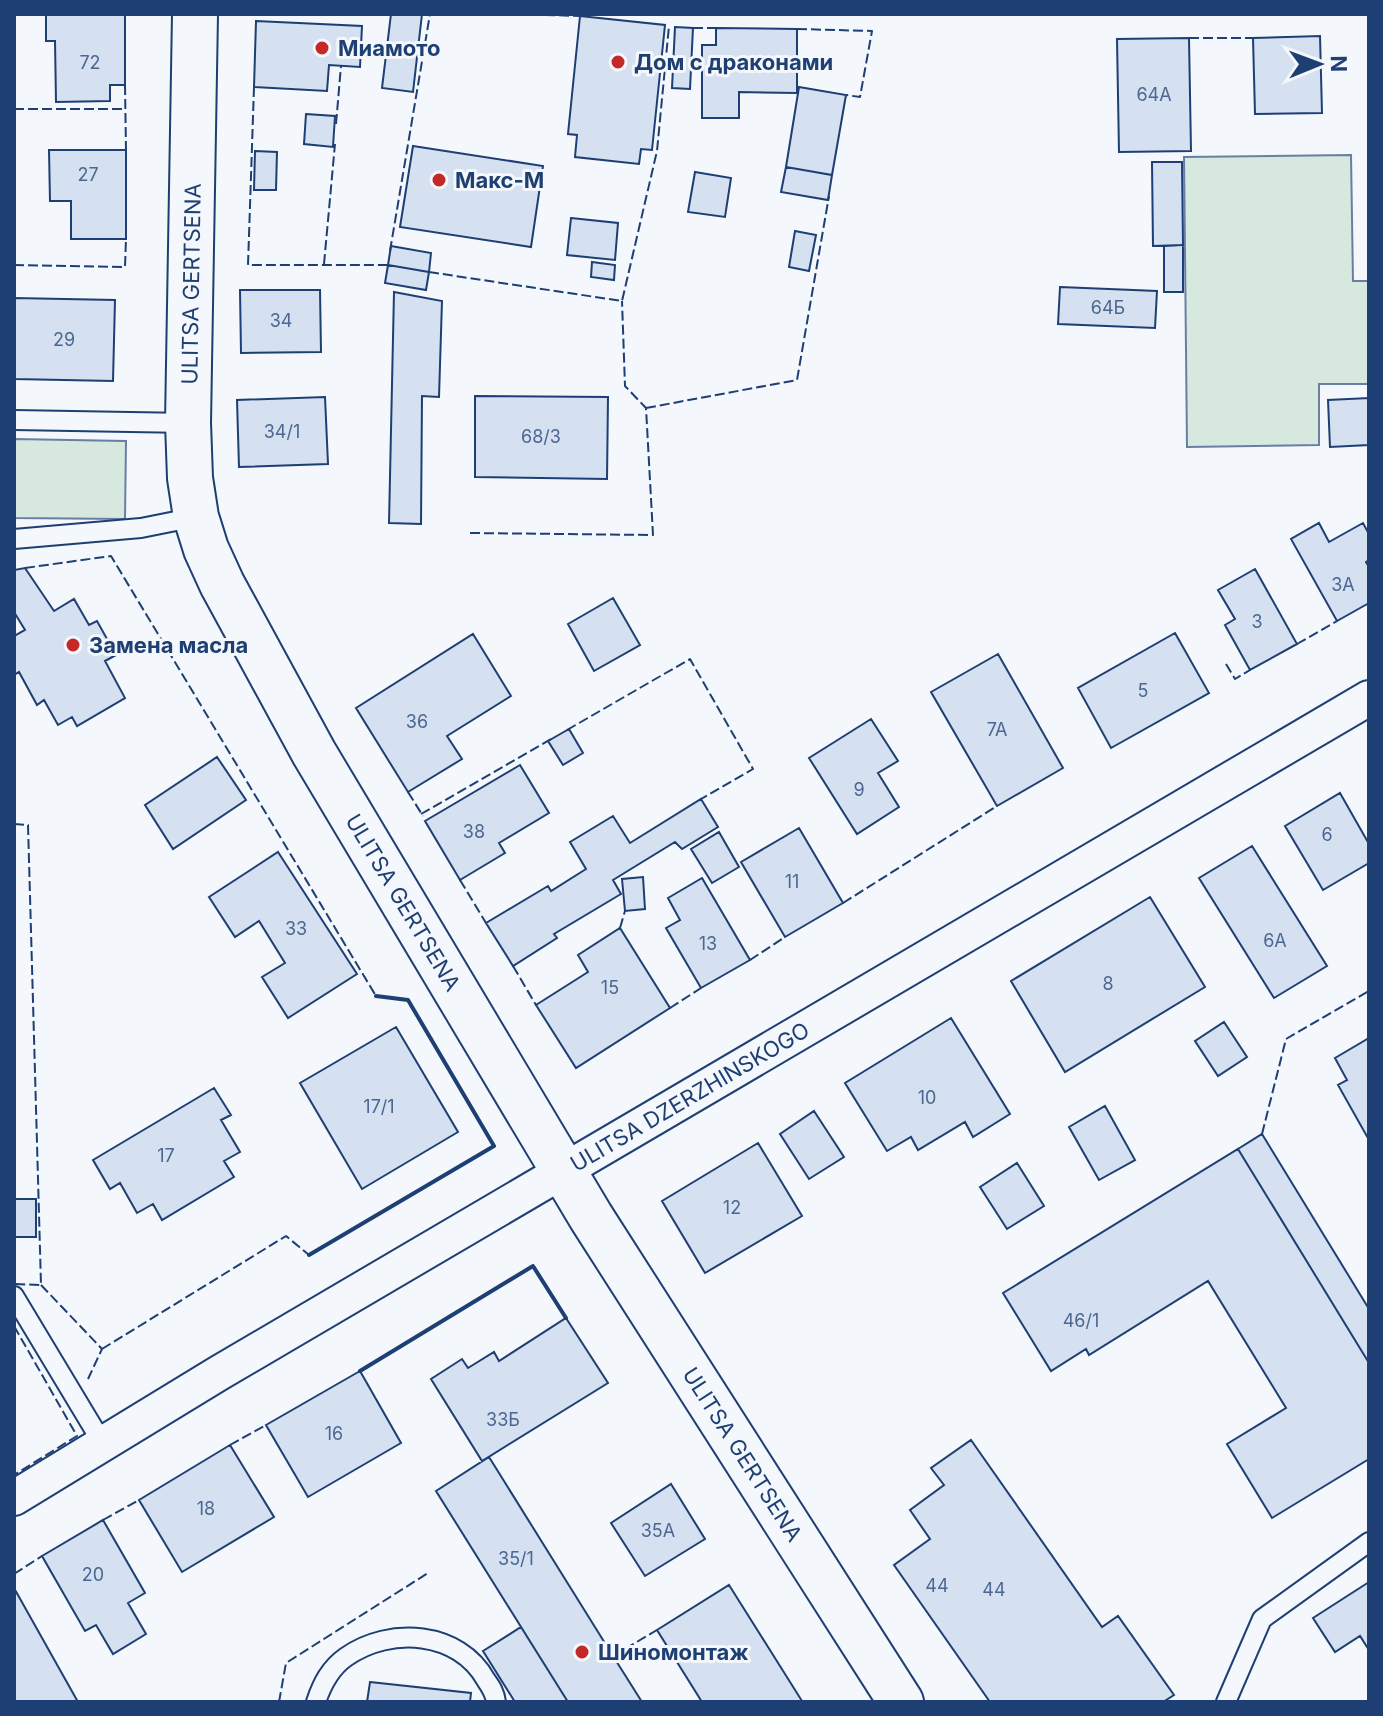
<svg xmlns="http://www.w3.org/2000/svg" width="1383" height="1716" font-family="Inter,sans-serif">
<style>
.green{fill:#d7e8df;stroke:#687fa3;stroke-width:2}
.building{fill:#d5e0f0;stroke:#1d3f73;stroke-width:2}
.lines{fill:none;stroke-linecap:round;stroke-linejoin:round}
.lane-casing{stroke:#1d3f73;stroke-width:22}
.street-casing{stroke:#1d3f73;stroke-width:38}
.secondary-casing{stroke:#1d3f73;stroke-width:48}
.lane{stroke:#f4f7fb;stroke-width:18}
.street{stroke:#f4f7fb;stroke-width:34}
.secondary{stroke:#f4f7fb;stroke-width:44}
.fence{stroke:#1d3f73;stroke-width:2;stroke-dasharray:10 4;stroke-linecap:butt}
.wall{stroke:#1d3f73;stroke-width:4}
.poi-dot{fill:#c62828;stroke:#f4f7fb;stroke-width:3}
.labels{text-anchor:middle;stroke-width:6;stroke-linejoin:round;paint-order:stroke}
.number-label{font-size:18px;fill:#4b6792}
.poi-label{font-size:22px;font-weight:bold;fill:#1d3f73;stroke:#f4f7fb;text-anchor:start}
.street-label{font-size:22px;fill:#1d3f73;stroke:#f4f7fb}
</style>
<rect width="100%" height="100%" fill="#f4f7fb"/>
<!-- green -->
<path class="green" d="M1351 155 1353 281H1369V384H1319V445L1187 447 1184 157Z
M14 439 126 441 125 519 14 518Z"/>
<!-- building -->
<path class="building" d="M46 14H125V85H110V101L56 102 55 41H46Z
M391 14H422L413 92 382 88Z
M580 16 665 25 652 150 641 149 639 164 575 157 577 135 568 134Z
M256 21 362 26 360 67 329 65 327 91 254 87Z
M675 27 693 28 690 89 672 88Z
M716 28 797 29V93L739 92V118H702V45H716Z
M1320 36 1322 113 1255 114 1253 38Z
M1189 38 1191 151 1119 152 1117 39Z
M799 87 846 95 832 175 786 167Z
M306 114 335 116 333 147 304 144Z
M413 146 543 166 531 247 400 227Z
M49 150H126V239H71V201H50Z
M255 151 277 152 276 190H254Z
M1152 162H1182L1183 245 1153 246Z
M786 167 832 175 828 200 781 192Z
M695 172 731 178 725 217 688 212Z
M571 218 618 223 615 260 567 255Z
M795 231 816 235 809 271 789 267Z
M1183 245V292H1164V246Z
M391 246 431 253 429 272 388 265Z
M592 262 615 265 614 280 591 277Z
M388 265 429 272 426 290 385 283Z
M1060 287 1157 291 1155 328 1058 324Z
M240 290H320L321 352 241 353Z
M394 292 442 301 439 397 422 396 421 524 389 523Z
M14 298 115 300 113 381 14 379Z
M475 396 608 397 607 479 475 477Z
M325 397 328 464 239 467 237 400Z
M1369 398V445L1330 447 1328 400Z
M1319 523 1329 542 1363 523 1369 534V560L1366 562 1369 567V603L1337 621 1291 539Z
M25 568 54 611 74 599 89 625 97 621 116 655 105 661 125 698 77 726 72 717 58 725 44 700 37 705 19 672 14 675V636L25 630 14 612V570Z
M1255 569 1297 644 1250 670 1225 625 1235 619 1218 590Z
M613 598 640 645 594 671 568 624Z
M1175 633 1209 693 1111 748 1078 688Z
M473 634 511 696 447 736 462 759 408 792 356 708Z
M998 654 1063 768 997 806 931 692Z
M871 719 898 761 878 773 899 807 857 834 809 758Z
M569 729 583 753 563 765 548 741Z
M217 757 246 800 173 849 145 805Z
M520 765 549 813 499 843 505 853 460 880 425 821Z
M1340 793 1369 844V863L1323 890 1285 826Z
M701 799 718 827 682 849 675 842 613 880 621 894 554 934 557 938 513 966 486 923 548 886 551 891 586 869 570 842 613 816 630 843Z
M799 828 843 903 785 937 741 862Z
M719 832 739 867 712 883 691 849Z
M1252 846 1327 966 1274 998 1199 878Z
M278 852 357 974 288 1018 262 977 285 963 259 921 235 937 209 897Z
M643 877 645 909 625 911 622 879Z
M702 878 750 960 701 988 666 928 680 920 668 898Z
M1150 897 1205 987 1065 1072 1011 981Z
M620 928 670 1008 576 1068 536 1005 588 972 578 955Z
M951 1018 1010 1114 973 1137 965 1122 918 1150 911 1137 887 1151 845 1083Z
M1224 1022 1247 1057 1218 1076 1195 1041Z
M396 1027 458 1132 362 1189 300 1083Z
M1369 1038V1140L1338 1085 1347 1080 1335 1058Z
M214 1088 231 1115 221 1120 240 1152 224 1161 234 1177 162 1220 153 1204 137 1213 120 1183 110 1189 93 1160Z
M1105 1106 1135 1160 1099 1180 1069 1127Z
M814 1111 844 1157 809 1179 780 1134Z
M1262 1134 1369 1309V1363L1238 1149Z
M758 1143 802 1216 705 1273 662 1201Z
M1238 1149 1369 1363V1459L1272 1518 1227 1444 1286 1408 1208 1281 1089 1355 1086 1349 1051 1371 1003 1293Z
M1017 1163 1044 1206 1007 1229 980 1187Z
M14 1199H36V1237H14Z
M566 1318 608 1383 482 1461 431 1379 462 1359 468 1368 494 1352 499 1361Z
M360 1371 401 1443 308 1497 266 1425Z
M971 1440 1102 1627 1118 1616 1174 1695 1163 1702H990L894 1565 930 1539 910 1510 944 1485 931 1468Z
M230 1445 274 1517 182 1572 139 1500Z
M489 1457 613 1656 642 1702H568L436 1491Z
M671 1484 705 1539 645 1576 611 1523Z
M103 1520 145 1593 128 1603 146 1634 113 1654 96 1625 85 1631 42 1556Z
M1369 1582V1650L1360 1636 1335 1652 1313 1618Z
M729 1585 802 1701 801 1702H702L657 1630Z
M14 1588 78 1702H14Z
M521 1627 568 1702H515L483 1651Z
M370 1682 471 1693 470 1702H367Z"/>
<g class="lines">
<!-- lane casing -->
<g class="lane-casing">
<path id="lane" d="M14 420 188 423
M14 539 141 528 196 517
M14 1296 103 1444
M316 1702C322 1684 330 1668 346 1657 390 1626 459 1631 486 1680 491 1687 495 1693 496 1702
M1226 1702 1262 1619 1369 1542"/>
</g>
<!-- street casing -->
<g class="street-casing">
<g id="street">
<path id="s1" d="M14 1498 219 1373 1369 698"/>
</g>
</g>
<!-- secondary casing -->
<g class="secondary-casing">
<g id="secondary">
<path id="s2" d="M195 14 188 423 190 478 196 517 206 549 222 584 314 753 591 1217 901 1702"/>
</g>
</g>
<!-- lane -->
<use href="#lane" class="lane"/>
<!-- street -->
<use href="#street" class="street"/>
<!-- secondary -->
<use href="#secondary" class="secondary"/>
<!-- fence -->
<path class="fence" d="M517 14 580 16
M693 28H716
M797 29 872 31 860 97 846 95
M1189 38H1253
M125 85 126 150
M254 87 248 265H388V262
M14 109H126
M336 124 341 66
M390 251 430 14
M324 264 335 144
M14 265 125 267 126 239
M429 272 622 301 657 151 669 26
M646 408 797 380 829 196
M470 533 653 535 646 408 625 386 622 301
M25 568 111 556 376 996
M1297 644 1337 621
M1226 664 1235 679 1250 670
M567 730 690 659 753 769 701 799
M408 792 423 816
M421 814 553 738
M14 824 28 825 41 1285 14 1284
M460 880 486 923
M843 903 997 806
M620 928 625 911
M750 960 785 937
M513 966 536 1005
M670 1008 701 988
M1262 1134 1286 1039 1369 991
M41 1285 102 1349 88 1379
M14 1326 77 1436 14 1475
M102 1349 286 1236 309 1255
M230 1445 266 1425
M103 1520 139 1500
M14 1574 42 1556
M613 1656 657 1630
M279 1702 286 1663 428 1573"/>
<!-- wall -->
<path class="wall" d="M309 1255 494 1146 408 1000 376 996
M360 1371 533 1266 566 1318"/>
</g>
<!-- markers -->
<g class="poi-dot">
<circle cx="322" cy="48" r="8"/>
<circle cx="618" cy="62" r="8"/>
<circle cx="439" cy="180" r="8"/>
<circle cx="73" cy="645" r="8"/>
<circle cx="582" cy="1652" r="8"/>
</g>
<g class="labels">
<!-- number labels -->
<g class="number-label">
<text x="90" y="69">72</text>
<text x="1154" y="101">64А</text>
<text x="88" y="181">27</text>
<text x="1108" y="314">64Б</text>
<text x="281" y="327">34</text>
<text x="64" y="346">29</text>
<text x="282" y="438">34/1</text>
<text x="541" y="443">68/3</text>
<text x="1343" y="591">3А</text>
<text x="1257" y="628">3</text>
<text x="1143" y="697">5</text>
<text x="417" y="728">36</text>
<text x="997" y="736">7А</text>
<text x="859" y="796">9</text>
<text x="474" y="838">38</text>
<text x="1327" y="841">6</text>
<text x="792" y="888">11</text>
<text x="296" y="935">33</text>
<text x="1275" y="947">6А</text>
<text x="708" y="950">13</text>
<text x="1108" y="990">8</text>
<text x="610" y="994">15</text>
<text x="927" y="1104">10</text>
<text x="379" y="1113">17/1</text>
<text x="166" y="1162">17</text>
<text x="732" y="1214">12</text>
<text x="1081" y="1327">46/1</text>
<text x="503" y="1426">33Б</text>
<text x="334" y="1440">16</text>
<text x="206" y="1515">18</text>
<text x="658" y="1537">35А</text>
<text x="516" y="1565">35/1</text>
<text x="93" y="1581">20</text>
<text x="937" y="1592">44</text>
<text x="994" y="1596">44</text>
</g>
<!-- poi labels -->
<g class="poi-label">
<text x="338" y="56">Миамото</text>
<text x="634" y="70">Дом с драконами</text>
<text x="455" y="188">Макс-М</text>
<text x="89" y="653">Замена масла</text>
<text x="598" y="1660">Шиномонтаж</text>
</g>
<!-- street labels -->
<g class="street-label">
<text transform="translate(191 284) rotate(-89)" y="8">ULITSA GERTSENA</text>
<text dy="8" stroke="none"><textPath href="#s2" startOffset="942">ULITSA GERTSENA</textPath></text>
<text dy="8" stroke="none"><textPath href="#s1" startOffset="786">ULITSA DZERZHINSKOGO</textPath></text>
<text dy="8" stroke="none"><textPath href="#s2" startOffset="1590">ULITSA GERTSENA</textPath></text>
</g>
</g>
<!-- border -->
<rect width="1383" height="1716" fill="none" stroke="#1d3f73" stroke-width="32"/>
<!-- north arrow -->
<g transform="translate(1319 64) rotate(89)" stroke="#f4f7fb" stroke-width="6" paint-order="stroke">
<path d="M0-6L14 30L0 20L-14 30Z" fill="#1d3f73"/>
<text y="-12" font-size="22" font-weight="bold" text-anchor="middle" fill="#1d3f73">N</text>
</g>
</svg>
